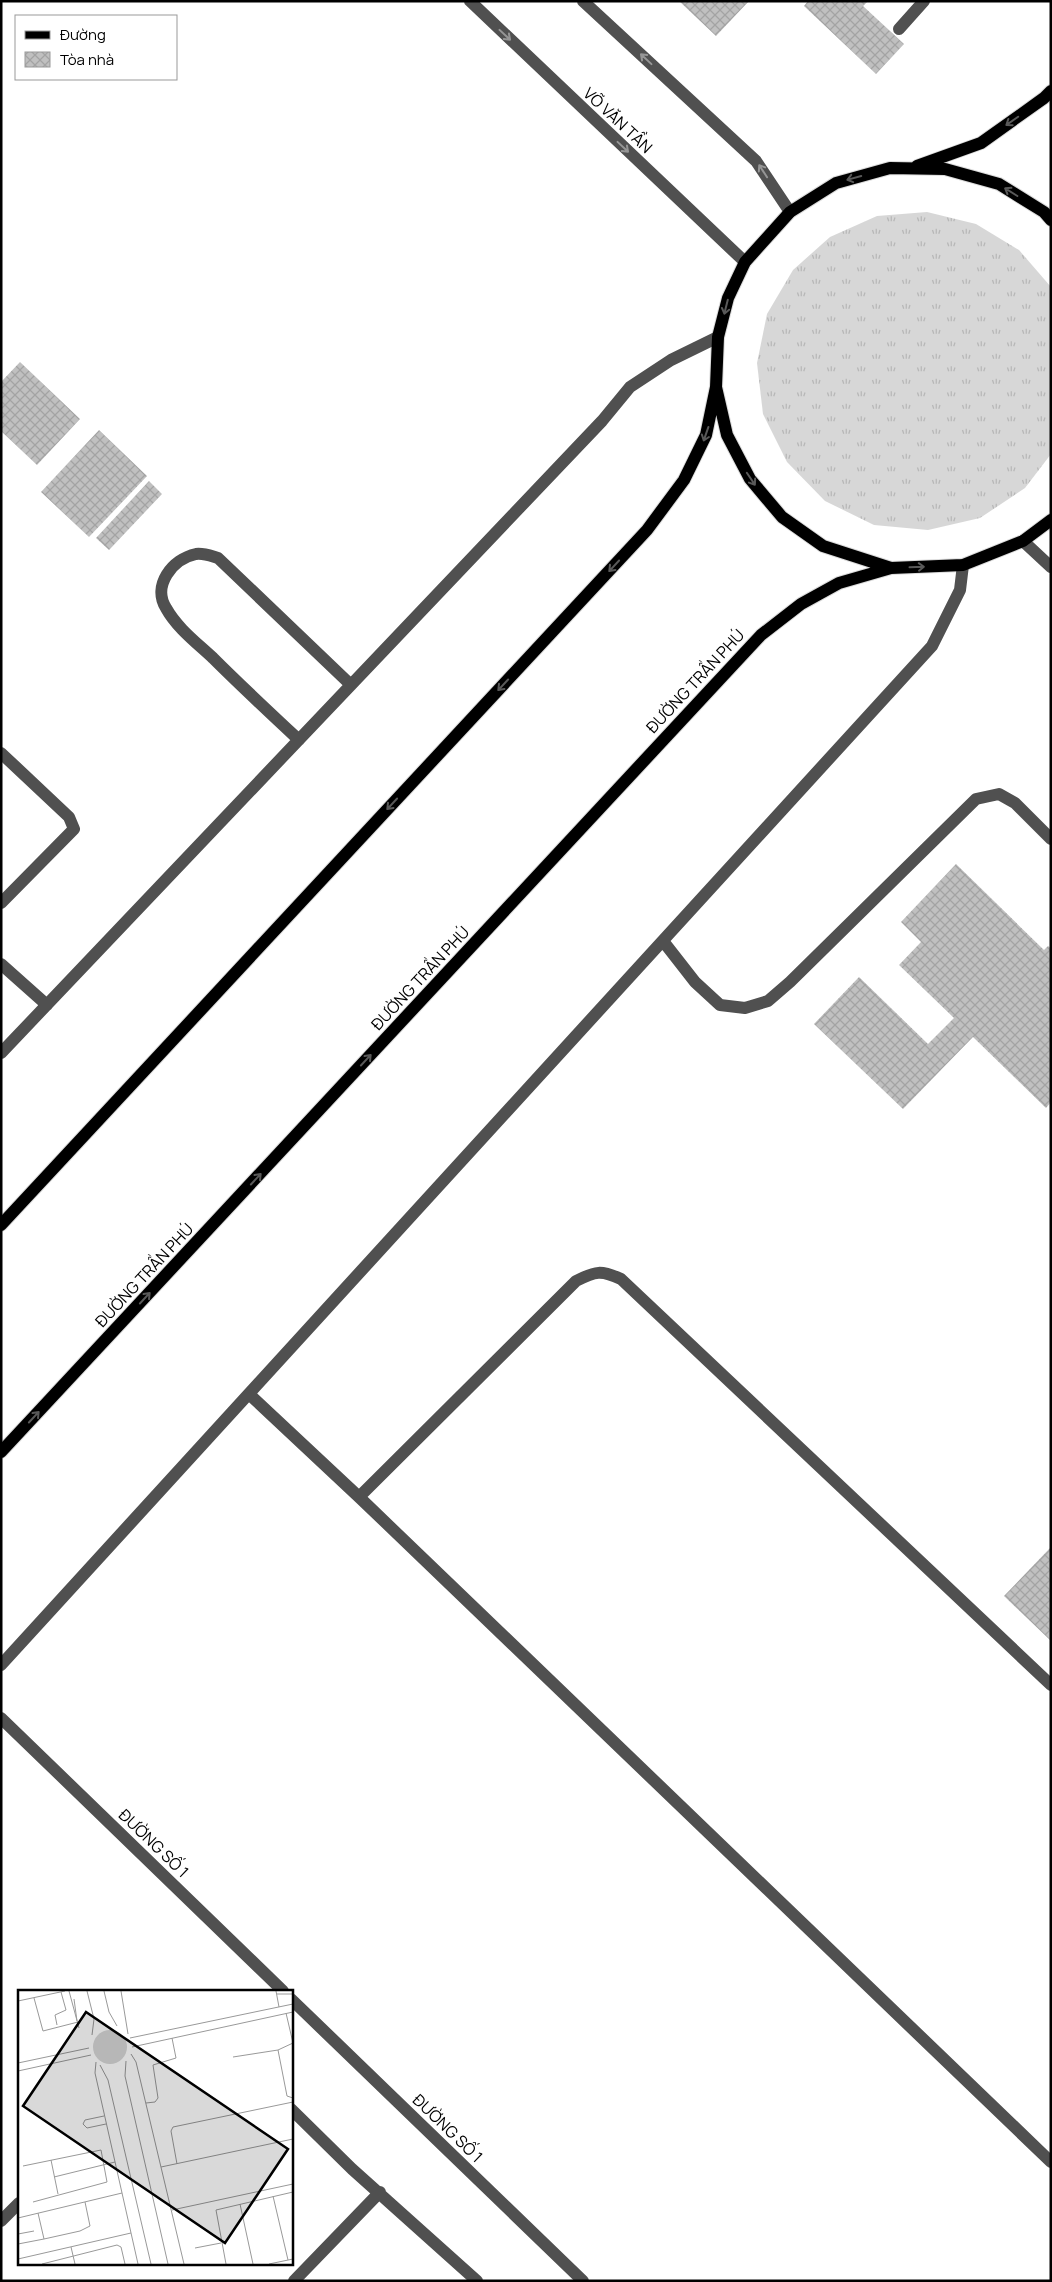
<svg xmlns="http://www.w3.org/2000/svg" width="1052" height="2282" font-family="Manrope,sans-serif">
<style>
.grass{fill:url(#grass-tufts)}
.building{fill:url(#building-cross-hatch)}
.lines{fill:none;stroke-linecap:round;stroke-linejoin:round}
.major-casing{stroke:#dbdbdb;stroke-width:14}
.minor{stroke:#505050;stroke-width:12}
.major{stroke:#000;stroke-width:12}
.oneway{stroke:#969696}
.oneway2{stroke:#595959}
.labels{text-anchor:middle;stroke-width:4.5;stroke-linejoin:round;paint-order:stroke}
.street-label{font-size:16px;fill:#000;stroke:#fff}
.inset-road{fill:none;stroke:#999;stroke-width:1}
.view{fill:#000;fill-opacity:0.15;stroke:#000;stroke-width:2.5}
.inset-edge{fill:none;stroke:#000;stroke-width:2.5}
</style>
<defs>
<pattern id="grass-tufts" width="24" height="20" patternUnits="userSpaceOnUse" patternTransform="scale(1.25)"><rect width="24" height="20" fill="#d7d7d7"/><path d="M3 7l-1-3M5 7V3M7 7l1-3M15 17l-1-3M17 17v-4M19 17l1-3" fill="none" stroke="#b7b7b7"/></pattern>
<pattern id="building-cross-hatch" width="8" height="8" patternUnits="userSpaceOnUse" patternTransform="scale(1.25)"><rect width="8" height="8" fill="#c0c0c0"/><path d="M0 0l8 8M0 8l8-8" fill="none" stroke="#a3a3a3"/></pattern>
</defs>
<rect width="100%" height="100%" fill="#fff"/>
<!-- grass -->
<path class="grass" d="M927 212 976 224 1019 250 1051 287V454L1025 488 980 518 928 530 874 525 825 501 787 462 763 414 757 363 767 314 793 270 830 237 877 216Z"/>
<!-- building -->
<path class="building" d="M679 1H749L716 36Z
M808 1H868L863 6 904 44 876 74 804 6Z
M20 362 80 419 37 465 1 431V382Z
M99 430 147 476 89 537 41 492Z
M149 481 162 494 109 550 96 538Z
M956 864 1044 950 1048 946 1051 948V1102L1046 1108 973 1037 903 1109 814 1024 859 977 928 1044 954 1018 899 965 921 942 901 922Z
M1051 1547V1641L1004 1596Z"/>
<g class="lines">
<!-- major casing -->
<g class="major-casing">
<path id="major" d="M917 166 981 143 1044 98 1051 91
M1051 220 1044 212 999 184 945 169 890 168 836 183 790 212 745 262 728 298 718 337 716 387 727 435 750 479 782 517 823 546 891 568 963 565 1023 541 1051 520
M1 1225 647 530 684 480 706 435 716 387
M1 1452 761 635 801 604 839 583 891 568"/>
</g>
<!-- minor -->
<path class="minor" d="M470 1 745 262
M583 1 756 161 790 212
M899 29 924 1
M1023 541 1051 567
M299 740C270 713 241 686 213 658 197 643 177 628 166 608 152 586 172 559 196 554 204 553 211 556 218 558L351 685
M1 753 69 817 74 829 1 903
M663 941 695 982 720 1005 745 1008 768 1001 790 982 976 799 999 794 1015 803 1051 839
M1 964 47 1005
M1 1053 602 421 630 387 671 360 718 337
M249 1394 359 1497 1051 2162
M359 1497 576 1281C596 1271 601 1270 621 1279L1051 1685
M1 1665 932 646 960 590 963 565
M1 1718 283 1991
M291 1999 583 2281
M291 2109 352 2169 477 2281
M1 2221 19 2203
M294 2281 380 2192"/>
<!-- major -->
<use href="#major" class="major"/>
</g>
<!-- one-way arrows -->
<defs><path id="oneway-shaft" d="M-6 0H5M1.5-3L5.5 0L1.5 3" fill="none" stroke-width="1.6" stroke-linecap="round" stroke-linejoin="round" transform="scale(1.25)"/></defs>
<g class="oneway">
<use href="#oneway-shaft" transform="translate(505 35) rotate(43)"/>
<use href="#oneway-shaft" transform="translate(646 59) rotate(-137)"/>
<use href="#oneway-shaft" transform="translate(623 147) rotate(43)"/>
<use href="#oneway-shaft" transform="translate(763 171) rotate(-123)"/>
</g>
<g class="oneway2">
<use href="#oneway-shaft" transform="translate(1012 121) rotate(145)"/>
<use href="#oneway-shaft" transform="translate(854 178) rotate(165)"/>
<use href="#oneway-shaft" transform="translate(1011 192) rotate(-148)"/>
<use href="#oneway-shaft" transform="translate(726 307) rotate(104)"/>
<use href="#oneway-shaft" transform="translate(706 434) rotate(109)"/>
<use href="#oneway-shaft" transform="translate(751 479) rotate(56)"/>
<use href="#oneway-shaft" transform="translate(614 566) rotate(133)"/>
<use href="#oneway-shaft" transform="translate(917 567) rotate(-2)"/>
<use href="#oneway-shaft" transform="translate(503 685) rotate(133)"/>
<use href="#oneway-shaft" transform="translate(392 804) rotate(133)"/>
<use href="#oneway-shaft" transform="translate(366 1060) rotate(-47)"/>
<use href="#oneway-shaft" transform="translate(256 1179) rotate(-47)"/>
<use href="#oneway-shaft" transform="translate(145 1298) rotate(-47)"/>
<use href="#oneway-shaft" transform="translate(34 1417) rotate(-47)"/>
</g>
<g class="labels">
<!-- street labels -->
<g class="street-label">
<text transform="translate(618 120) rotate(43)" y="6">VÕ VĂN TẦN</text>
<text transform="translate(695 681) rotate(-47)" y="6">ĐƯỜNG TRẦN PHÚ</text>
<text transform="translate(420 978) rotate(-47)" y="6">ĐƯỜNG TRẦN PHÚ</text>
<text transform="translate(144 1275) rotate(-47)" y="6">ĐƯỜNG TRẦN PHÚ</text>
<text transform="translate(154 1843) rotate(44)" y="6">ĐƯỜNG SỐ 1</text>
<text transform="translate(448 2128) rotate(44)" y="6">ĐƯỜNG SỐ 1</text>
</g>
</g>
<!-- overview -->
<g transform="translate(18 1990)">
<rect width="275" height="275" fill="#fff"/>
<path d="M75 57a17 17 0 1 1 34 0a17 17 0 1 1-34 0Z" fill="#d7d7d7"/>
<path class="inset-road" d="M51 1 61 38M69 1 76 29 74 45M86 1 91 22 99 36M103 1 110 44M258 1 261 17M259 4H275M16 8 25 41 60 32M56 9 59 31M0 11 47 1M268 23 275 53M39 35 37 25 48 20 43 2M112 48 275 14M114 57 275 22M260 60 269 106 275 108M113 64 118 72 166 274M215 67 260 60 275 53M108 71 107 86 150 274M78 72 77 83 120 274M0 73 71 58M82 75 90 90 133 274M0 81 73 65M128 113 137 112 140 108 135 75 158 68 154 48M86 126 67 130 65 134 69 138 88 134M33 170 40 204M159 174 153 141 155 137 275 112M5 176 83 160 89 192 15 212M143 177 275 149M36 187 97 172M255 206 270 270M222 214 235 274M154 220 275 194M20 223 26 249 62 241 72 236 67 212M0 228 104 203M0 244 16 241M0 254 26 249M53 257 57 274M177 258 203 253M0 269 113 243M24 274 99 255 103 257 107 274M208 274 198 220 275 202M251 274 275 269"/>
<path class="view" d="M68 22 270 159 207 253 5 116Z"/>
<rect width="275" height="275" class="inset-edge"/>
</g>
<!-- border -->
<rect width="1052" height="2282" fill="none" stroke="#000000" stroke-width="5"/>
<!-- legend -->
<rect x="15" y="15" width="162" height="65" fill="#ffffff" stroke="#999999"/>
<rect x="25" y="31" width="25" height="8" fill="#000000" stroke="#999999"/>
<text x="60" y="40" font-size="15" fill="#000000">Đường</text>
<rect x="25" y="52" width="25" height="15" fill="url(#building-cross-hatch)" stroke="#999999"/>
<text x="60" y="65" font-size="15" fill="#000000">Tòa nhà</text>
</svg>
